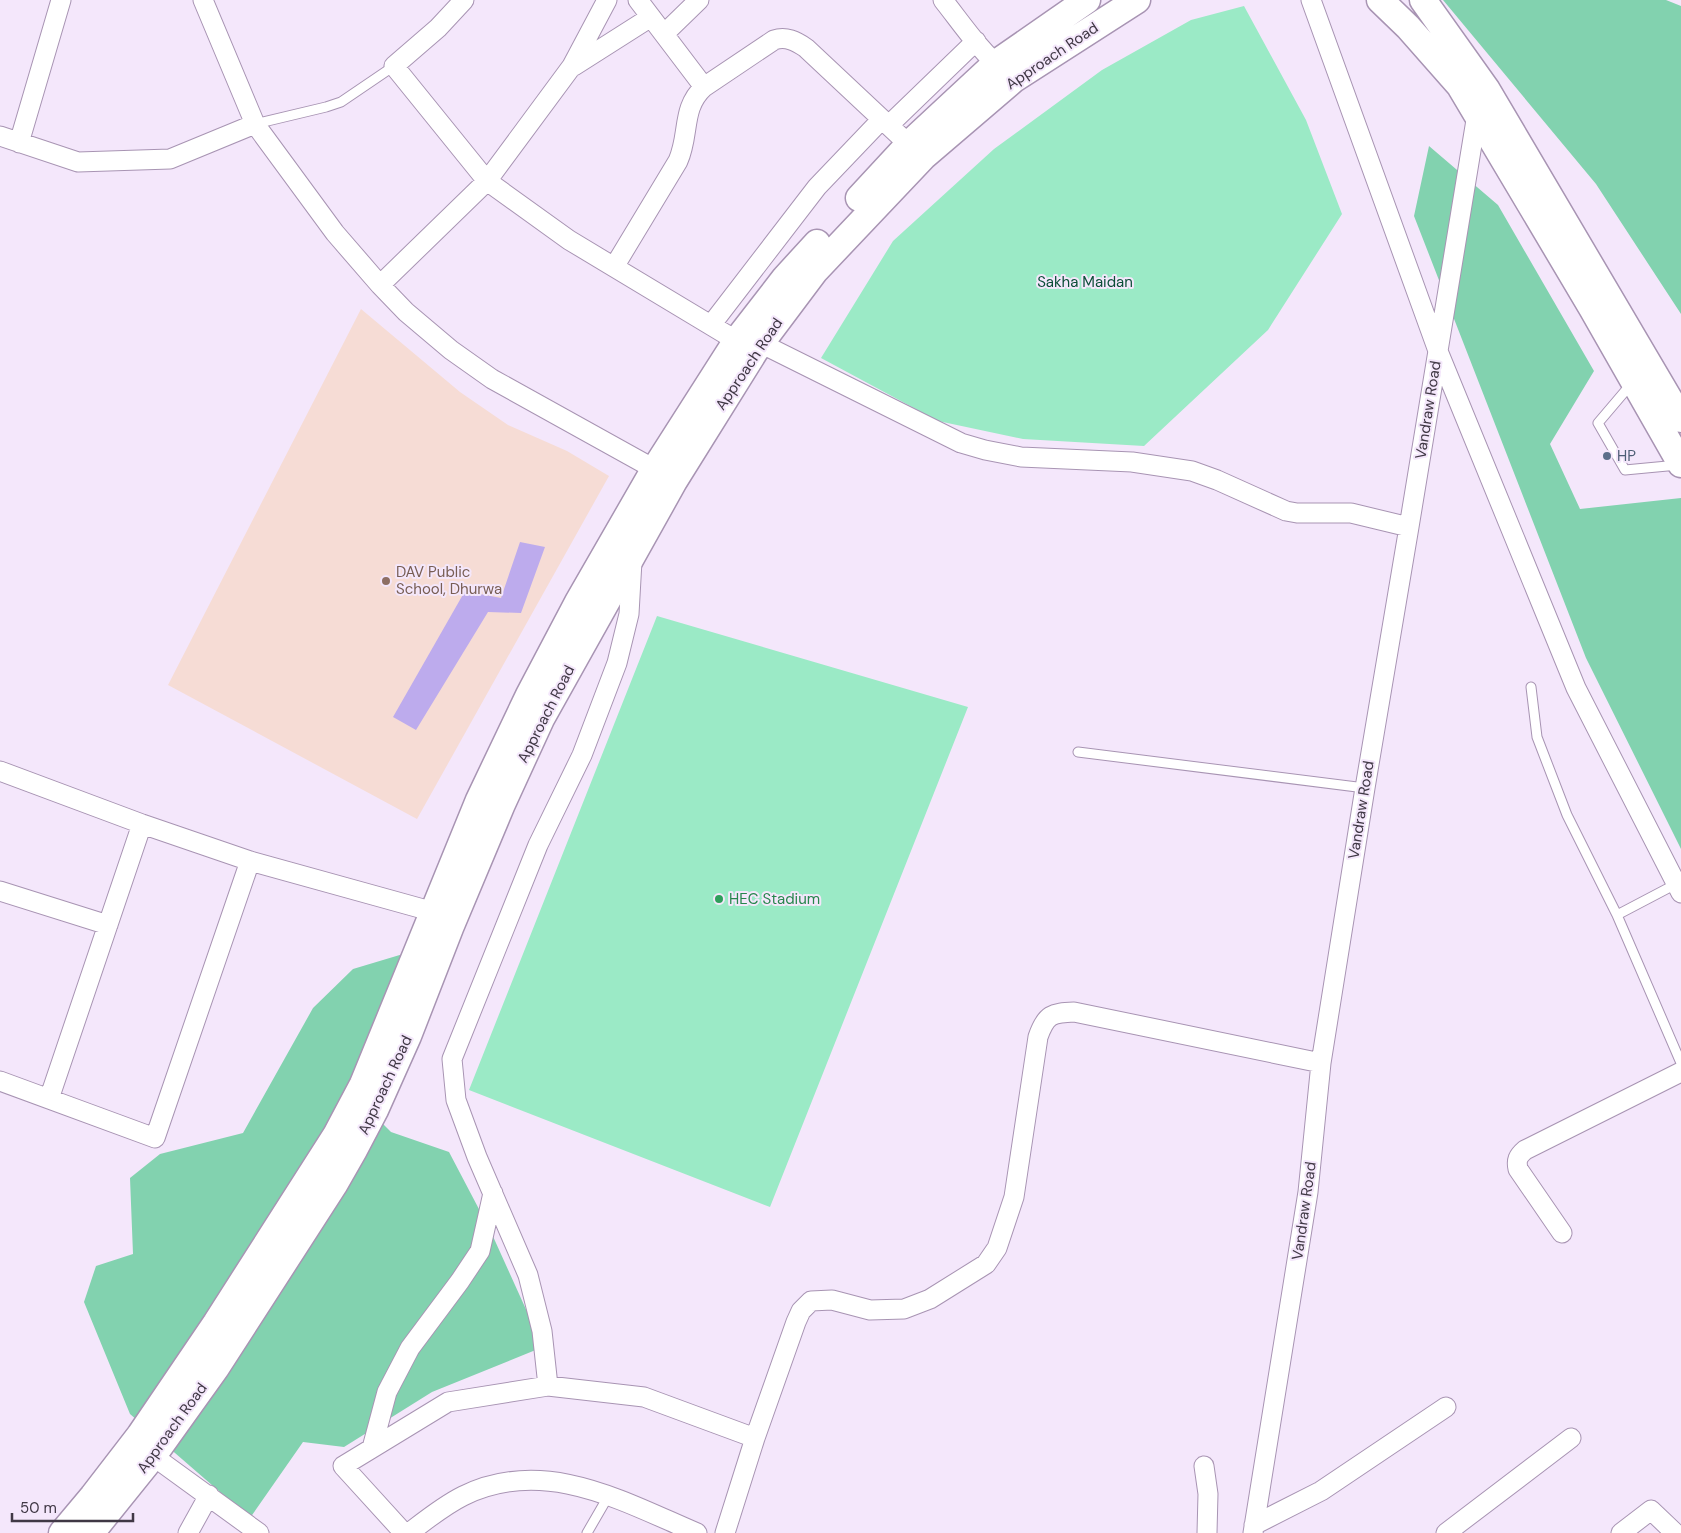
<svg xmlns="http://www.w3.org/2000/svg" width="1681" height="1533" font-family="'DM Sans',sans-serif">
<style>
.education{fill:#f6dcd5}
.green{fill:#9beac6}
.forest{fill:#82d2af}
.building{fill:#bdabed}
.lines{fill:none;stroke-linecap:round;stroke-linejoin:round}
.lane-casing{stroke:#a894b3;stroke-width:11}
.street-casing{stroke:#a894b3;stroke-width:21}
.secondary-casing{stroke:#a894b3;stroke-width:29}
.lane{stroke:#fff;stroke-width:9}
.street{stroke:#fff;stroke-width:19}
.secondary{stroke:#fff;stroke-width:26}
.service-dot{fill:#5c6f8a;stroke:#f4e7fb;stroke-width:2}
.education-dot{fill:#8d6e63;stroke:#f4e7fb;stroke-width:2}
.leisure-dot{fill:#2e9e5b;stroke:#f4e7fb;stroke-width:2}
.labels{text-anchor:middle;stroke-width:4;stroke-linejoin:round;paint-order:stroke}
.street-label{font-size:15px;fill:#403845;stroke:#f4e7fb}
.park-label{font-size:15px;fill:#0a4d36;stroke:#f4e7fb}
.service-label{font-size:15px;fill:#4e5e75;stroke:#f4e7fb;text-anchor:start}
.education-label{font-size:15px;fill:#785e54;stroke:#f4e7fb;text-anchor:start}
.leisure-label{font-size:15px;fill:#27864d;stroke:#f4e7fb;text-anchor:start}
</style>
<rect width="100%" height="100%" fill="#f4e7fb"/>
<!-- education -->
<path class="education" d="M361 309 460 392 508 425 567 451 609 476 417 819 168 685Z"/>
<!-- green -->
<path class="green" d="M1244 6 1306 120 1342 214 1268 330 1144 446 1023 439 938 421 821 358 893 241 994 149 1102 70 1191 20Z
M657 616 968 707 770 1207 469 1090Z"/>
<!-- forest -->
<path class="forest" d="M1443 0H1666L1681 6V314L1596 184Z
M1429 146 1498 205 1594 371 1550 444 1580 509 1681 498V849L1586 658 1414 216Z
M403 954 350 1091 391 1132 449 1152 491 1232 543 1347 432 1392 344 1447 303 1442 250 1518 130 1414 84 1302 96 1266 133 1254 130 1178 160 1154 243 1133 313 1008 353 969Z"/>
<!-- building -->
<path class="building" d="M520 542 545 547 521 613 488 612 416 730 393 717 465 591 501 598Z"/>
<g class="lines">
<!-- lane casing -->
<g class="lane-casing">
<path id="lane" d="M255 124 326 107 341 102 394 66
M1632 383 1598 423 1625 470 1678 465
M1531 687 1537 737 1567 815 1617 915 1681 1063
M1078 752 1365 788
M1617 915 1676 884
M587 1533 609 1495"/>
</g>
<!-- street casing -->
<g class="street-casing">
<path id="street" d="M203 0 255 124 335 233 380 285 406 312 451 350 492 379 665 475
M464 0 438 28 394 66 487 181 569 240 747 347
M638 0 704 87
M943 0C962 24 980 51 1004 71
M1311 0 1438 351 1576 688 1681 893
M664 34 699 0
M574 66 651 17
M889 125 976 41
M0 136 78 162 170 159 255 124
M19 143 61 0
M614 267 678 161C690 134 681 108 704 87L774 40C786 36 796 41 806 48L918 153
M380 285 487 181 572 66 607 0
M711 325 817 187 882 119
M760 343 961 443 985 450 1021 457 1132 462 1192 471 1217 480 1286 511 1297 513H1351L1409 527
M0 771 142 824 250 861 434 912
M0 891 108 925
M0 1081 155 1138 250 861
M49 1099 142 824
M1562 1233 1518 1169C1516 1160 1518 1156 1525 1150L1681 1072
M548 1386 542 1331 528 1275 477 1157 456 1100 452 1059 538 845 582 755 617 663 629 614 632 561
M372 1448 387 1392 410 1348 460 1281 480 1251 493 1193
M153 1456 259 1533
M1204 1466 1208 1494 1207 1533
M1254 1525 1321 1491 1446 1407
M188 1533 209 1495
M404 1533 343 1466 448 1402 548 1386 644 1397 755 1438
M409 1533C426 1520 443 1506 463 1496 544 1456 622 1501 697 1533
M725 1533 755 1438 796 1322 801 1311 811 1301 832 1300 870 1310 904 1309 930 1299 986 1264 997 1248 1014 1197 1038 1037C1046 1014 1052 1013 1074 1012L1321 1063
M1253 1533 1308 1192 1321 1063 1365 788 1409 527 1477 114 1479 110
M1446 1533 1571 1438
M1621 1533 1651 1510 1675 1533"/>
</g>
<!-- secondary casing -->
<g class="secondary-casing">
<path id="secondary" d="M1380 0 1408 27 1460 86 1592 308 1681 464
M1423 0 1487 90 1681 419
M859 198 909 144 995 64 1087 0
M62 1533 93 1496 140 1435 216 1323 336 1135 363 1084 479 800 529 695 578 602 654 470 737 340 785 278 817 243
M91 1533 153 1456 216 1368 334 1185 354 1150 375 1110 408 1036 450 928 502 804 541 719 674 481 755 351 815 271 923 157 1014 79 1137 0"/>
</g>
<!-- lane -->
<use href="#lane" class="lane"/>
<!-- street -->
<use href="#street" class="street"/>
<!-- secondary -->
<use href="#secondary" class="secondary"/>
</g>
<!-- markers -->
<circle class="service-dot" cx="1607" cy="456" r="5"/>
<circle class="education-dot" cx="386" cy="581" r="5"/>
<circle class="leisure-dot" cx="719" cy="899" r="5"/>
<g class="labels">
<!-- street labels -->
<g class="street-label">
<text transform="translate(1052 56) rotate(-34)" y="5">Approach Road</text>
<text transform="translate(749 364) rotate(-56)" y="5">Approach Road</text>
<text transform="translate(1428 410) rotate(-81)" y="5">Vandraw Road</text>
<text transform="translate(546 714) rotate(-63)" y="5">Approach Road</text>
<text transform="translate(1361 810) rotate(-81)" y="5">Vandraw Road</text>
<text transform="translate(385 1085) rotate(-65)" y="5">Approach Road</text>
<text transform="translate(1304 1211) rotate(-82)" y="5">Vandraw Road</text>
<text transform="translate(172 1428) rotate(-54)" y="5">Approach Road</text>
</g>
<!-- park labels -->
<g class="park-label">
<text x="1085" y="287">Sakha Maidan</text>
</g>
<!-- service labels -->
<g class="service-label">
<text x="1617" y="461">HP</text>
</g>
<!-- education labels -->
<g class="education-label">
<text x="396" y="577">DAV Public<tspan x="396" dy="17">School, Dhurwa</tspan></text>
</g>
<!-- leisure labels -->
<g class="leisure-label">
<text x="729" y="904">HEC Stadium</text>
</g>
</g>
<!-- scale -->
<path d="M12 1513v8h121v-8" fill="none" stroke="#403845" stroke-width="2.5"/>
<text x="20" y="1513" font-size="15" fill="#403845" stroke="#f4e7fb" stroke-width="4" paint-order="stroke">50 m</text>
</svg>
